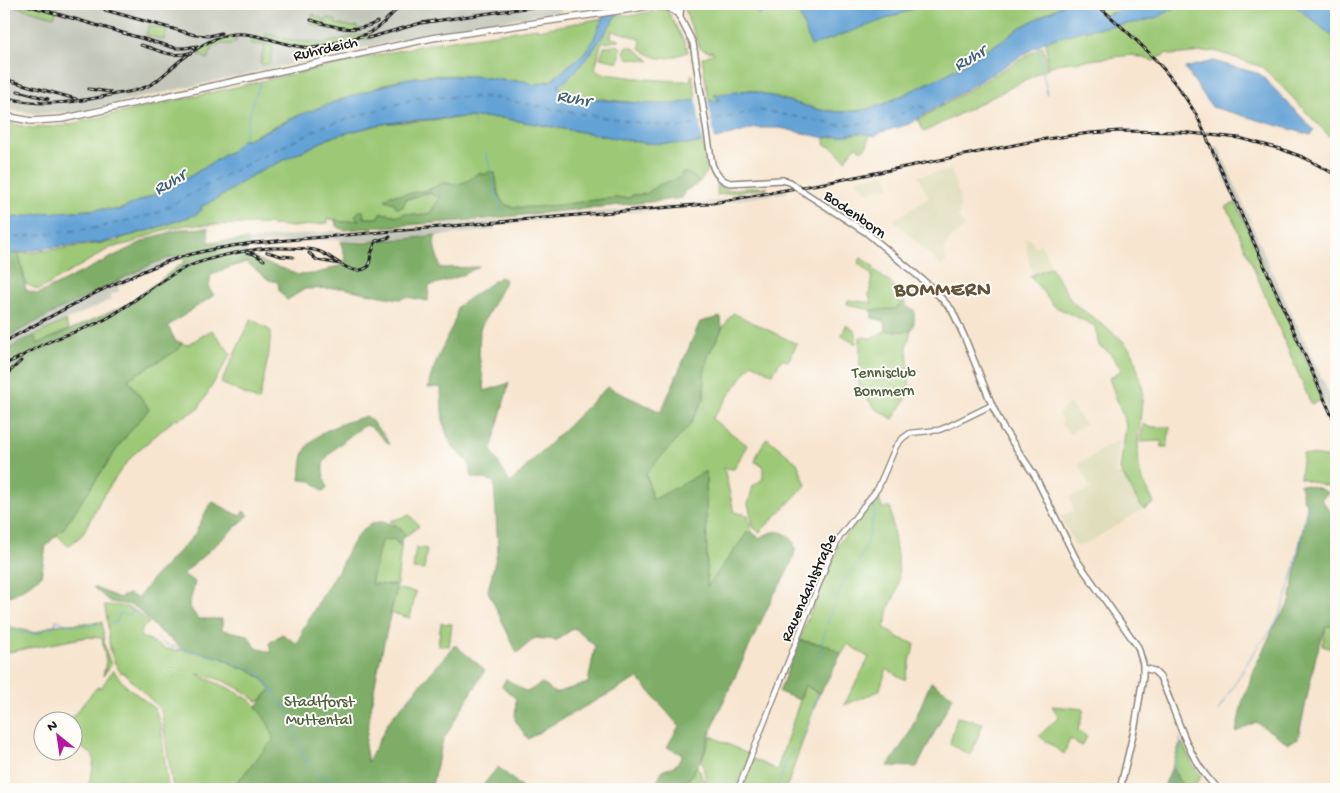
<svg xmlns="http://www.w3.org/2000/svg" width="1340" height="793" font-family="'Gochi Hand',sans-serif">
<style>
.built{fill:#dfddbb}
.industrial{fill:#c3c6b9}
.green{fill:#9dc977;stroke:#5c724a}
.forest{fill:#7ead68;stroke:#4d6442}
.water{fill:#64a2d5;stroke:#405f78}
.pier{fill:#f7e5cf}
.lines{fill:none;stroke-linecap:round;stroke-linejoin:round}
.stream{stroke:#64a2d5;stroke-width:1}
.ferry{stroke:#405f78;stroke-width:1;stroke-dasharray:6 5;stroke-linecap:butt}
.tertiary-casing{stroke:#8a8076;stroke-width:7}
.secondary-casing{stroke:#8a8076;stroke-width:8}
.primary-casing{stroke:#8a8076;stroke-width:8}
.tertiary{stroke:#fff;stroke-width:4.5}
.secondary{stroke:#fff;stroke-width:5}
.primary{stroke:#fff;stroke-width:5.5}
.rail-casing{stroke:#1c1c1c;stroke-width:3}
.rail{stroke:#fdfcf7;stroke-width:1;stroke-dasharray:4;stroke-linecap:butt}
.secondary-bridge-casing{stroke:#8a8076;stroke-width:8;stroke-linecap:butt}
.secondary-bridge{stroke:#fff;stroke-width:5}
.labels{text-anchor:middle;stroke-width:4;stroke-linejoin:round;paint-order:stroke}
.street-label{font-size:16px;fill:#1c1c1c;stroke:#fdfcf7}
.park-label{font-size:16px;fill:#506140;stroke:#fdfcf7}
.water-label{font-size:18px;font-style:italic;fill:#405f78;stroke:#fdfcf7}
.district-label{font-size:21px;font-weight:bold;letter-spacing:1px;fill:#64523b;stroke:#fdfcf7}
</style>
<rect width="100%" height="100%" fill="#fdfcf7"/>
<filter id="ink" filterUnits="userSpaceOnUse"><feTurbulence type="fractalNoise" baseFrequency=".02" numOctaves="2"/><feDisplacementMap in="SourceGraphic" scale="10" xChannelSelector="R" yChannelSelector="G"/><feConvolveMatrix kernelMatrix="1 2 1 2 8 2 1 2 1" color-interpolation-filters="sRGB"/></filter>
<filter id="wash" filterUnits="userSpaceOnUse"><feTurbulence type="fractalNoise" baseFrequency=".0096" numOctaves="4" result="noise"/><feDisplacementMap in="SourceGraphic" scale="20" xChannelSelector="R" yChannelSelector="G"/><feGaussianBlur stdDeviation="1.12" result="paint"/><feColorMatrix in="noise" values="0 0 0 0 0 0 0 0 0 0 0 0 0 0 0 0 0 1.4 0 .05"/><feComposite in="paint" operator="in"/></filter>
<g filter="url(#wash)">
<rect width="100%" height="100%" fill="#f7e5cf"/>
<!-- built -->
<path class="built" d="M951 170 959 195 960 207 958 217 965 227 950 238 944 251 947 262 941 266 894 220 929 198 918 176Z
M886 173 890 187 873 190 869 193 858 183 857 179Z
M1025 238 1031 239 1035 246 1041 244 1052 267 1034 274 1029 264Z
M1069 403 1085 424 1070 434 1061 423 1063 421 1058 414Z
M1119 439 1120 444 1115 473 1122 474 1144 509 1082 546H1076L1060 516 1074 511 1069 497 1091 489 1079 464Z"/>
<!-- industrial -->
<path class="industrial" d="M4 4H561L560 5 561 12 524 17 422 35 81 111 40 114 4 109Z
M1216 146 1219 147 1268 263 1336 408V430L1213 152 1211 148Z
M787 188V192L707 205 495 225V230L409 239 380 240 374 248 371 265 369 269 359 272 340 266V261L352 268 358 270 363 267 368 259 373 241 341 242 340 239 260 244 184 259 147 272 127 282 118 287 119 291 110 295 112 299 34 336 4 354V339L51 314 152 264 209 246 248 240 333 231 349 233 705 203Z"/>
<!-- green -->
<path class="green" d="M8 4H59L54 17Z
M685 4H1065L1019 28 1008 37 947 74 884 104 864 110 842 112 820 110 750 90 715 95 720 99 709 102 702 58 714 53 712 51 709 52 700 48C697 36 683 14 685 4Z
M1103 4H1109L1110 7 1123 4 1125 7 1119 11 1101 16 1097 10Z
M1180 4H1293L1336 39V142L1326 133 1274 78 1262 67 1215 51 1170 55 1167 53 1154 61 1132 55 1056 64 1048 68 1046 41C1060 37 1074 32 1088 29 1123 23 1149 25 1180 4Z
M663 9 668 12 686 45 688 52C667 59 659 63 640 48L641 40C631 35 623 33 612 31L611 38 621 40 606 43 604 41 601 44 595 69 597 71 601 73C631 78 661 81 690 81L692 74 696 99 674 105 647 104 583 97 564 91 558 86C583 67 599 41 617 15H634Z
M313 13 314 15 325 20 328 18 335 20 337 25H339L340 24 353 27 356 26 361 30 355 31V33H344L311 24Z
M603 18 593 41 583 54 552 80 534 85C525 79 513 82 502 80 470 75 435 73 403 79 389 82 374 89 360 94 321 106 283 120 247 140H242L231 151 176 185 119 210 103 209 46 213 4 219V122L32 128 62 126 432 43 537 28 538 30Z
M149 25 167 30 164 40 146 35Z
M266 33 293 41 325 43 364 34 366 36 371 35 372 38 312 50 278 42V41L266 38Z
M228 37H236V42H233L232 44H220L218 47 216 46 212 48 208 59 199 55 201 49 219 40Z
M251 39 274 46 270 63 264 65 260 63 265 45 251 44Z
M618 45 621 48 619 62 600 58 604 47Z
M1043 46 1047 69 924 132 918 120Z
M626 47H633L650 61 627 58V56L624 53Z
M468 117 502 118 644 143 693 144 702 142 708 170 699 183C694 177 689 172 681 173L682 177 658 185 646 194 632 195 630 198C621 198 612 198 603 199 587 201 512 214 503 203 497 196 497 182 495 173L484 175 476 174C463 187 459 183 444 183 439 184 434 188 429 189 416 193 404 195 390 195L386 200 394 203 404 202 406 199C422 197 424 190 441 196L430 213 419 216 414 214 400 216 381 213 378 218H364L363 211 355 217 360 220 341 222 328 218V223L293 227 262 224 186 225 160 231 131 243 110 248 39 290 26 284 19 254 119 241 118 239 150 230 195 215 201 206 207 204 225 194 251 176 334 136 382 124Z
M860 133 870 135 867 145 862 151 856 146 845 160 832 147 824 145 825 138Z
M717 185 728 190 756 187 768 188 717 195Z
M1236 203 1323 400 1320 402 1319 401 1311 404 1232 217 1225 207Z
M861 258 874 267 873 269 905 295 915 289 916 291 895 309 871 310 847 304 848 300 872 303 869 296 872 275 858 263Z
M1051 267 1072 302 1121 339 1133 353 1143 390 1138 442 1139 472 1154 503 1144 509 1140 505 1120 470 1126 425 1109 378 1122 370 1109 352 1099 346 1095 326 1054 306 1030 276Z
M733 313 797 344 788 361 782 359 772 374 752 363 712 419 747 445 734 469 724 468 734 512 748 515 752 532 747 533 707 587 706 471 653 501 646 473 689 426 704 399V375L708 356 722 329Z
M251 319 271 331 269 353 259 401 221 383Z
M65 321 69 329 38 344 34 336Z
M846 325 856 332V343H854L842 336Z
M212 330 231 354 198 409 183 417 174 420 135 453 123 467 101 499 82 535 68 546 57 535 63 529 123 440 149 409 128 379 178 350 182 343 187 345Z
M885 331H911L907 345 910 393 893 419 875 408 859 388 860 337 871 338Z
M1143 424 1149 427H1170L1167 447H1162L1161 441 1140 442Z
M767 438 797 463 806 485 760 532 754 528 748 504 753 486 763 479V465L755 462 758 452Z
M1303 454 1326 457C1330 467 1338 479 1330 487L1300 478Z
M875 495 878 497 882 508H891C891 534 903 567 897 590 895 597 891 602 889 608 887 616 888 620 884 627L899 638 915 644 905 680 887 669 879 691 844 705 869 658 848 644 842 654 827 645 799 640 838 545Z
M410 515 419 526 406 536 400 528 390 521Z
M394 539 401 548 397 585 371 584 381 541Z
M416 547 427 549 424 570 413 569Z
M397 589 416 592 410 618 390 613Z
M104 605C125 606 134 606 149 623L142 628 140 637 151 640V642L166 649 183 650 220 657 239 668 249 669 256 675 261 677 271 689 261 700 257 701C239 687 220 677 197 674 219 685 237 689 257 706V707C265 717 272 727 274 740L231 789H173L161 710 123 672 121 673C103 648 112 631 104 605Z
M1336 617V650L1322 646 1327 625 1333 626Z
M102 622 105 648 111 665 103 676 106 662 102 638 87 637 4 653V629L11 627 35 633 53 625Z
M441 623 452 624 449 646 438 645Z
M113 670 125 685 155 709 161 726 168 789H87C90 778 95 767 93 755L82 748 80 739 73 740 72 720H70L97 687 101 688Z
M805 685 819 694 786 789H741L753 759 777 770Z
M1052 706 1084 709 1078 730 1087 737 1082 746 1070 739 1064 754 1039 736 1059 717Z
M957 717 983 723 971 755 951 745 950 743Z
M711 736 750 755 735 789H707L702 760Z
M1182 743 1193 765 1201 776 1193 789H1187L1178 779 1172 767 1179 746Z
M697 767 700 771 705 789H682Z"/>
<!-- forest -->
<path class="forest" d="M490 171 495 173C497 182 497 196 503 203 512 214 587 201 603 199 612 198 621 198 630 198L632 195 646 194 658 185 682 177 681 173C689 172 694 176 699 183L685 191 682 198 659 201 486 219 344 230 336 226 335 219 341 222 359 220 355 217 359 211H363L364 218H378L381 213 400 216 405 213 419 216 430 213 441 197 432 195 431 192C422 193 415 198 406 199L403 207 397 208 394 203 385 200 390 195 408 194 431 189 442 183 454 185 468 181 476 174 480 173 484 175Z
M208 228 209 242 248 240 246 253 268 264 284 269 298 275 313 274 329 270 330 268 344 265C348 258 342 250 341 242L366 243 380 240 409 239 436 235C431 247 439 256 440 268L479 267 458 277 429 286 428 301 406 297 400 299 381 296 342 288 305 289 287 300 279 290 278 282 269 280 246 262 211 274 209 289 214 295 168 326 175 340 182 343 178 350 128 379 149 409 123 440 63 529 46 546 41 576C29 584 18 595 4 597V353L19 342 34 336 38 344 128 304 185 261 184 259 175 256 152 264 51 314 4 339V318L7 316 4 314V255L11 253 19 254 26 290 38 294 150 238 181 229Z
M500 277 506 280 480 329 479 355 485 391 509 383 491 450 510 483 607 387 661 412 700 322 721 317 722 329 708 356 704 375V399L689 426 646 473 653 500 706 471 707 587 747 533 752 532 759 538C764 536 770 532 774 532 785 530 796 540 795 551 794 560 780 587 774 594L718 713 701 760 682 789H653L662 771 676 765 683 755 667 747 679 726 638 678 551 725 528 739 515 720 516 699 502 686 506 679 527 692 542 683 555 693 588 683 595 646 574 628 557 640 535 638 517 653 488 591 498 549 494 481 472 477 468 461C441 443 442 416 441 387L428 388C431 372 439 355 446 340 451 329 457 319 457 307Z
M904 302 907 307 914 310V323L911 331H885L886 327 884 321 872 318 871 310 895 309Z
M367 416 385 436 390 445 371 427 365 425C355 432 324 454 323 466 322 473 326 482 327 489L322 491 312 481 300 480C301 472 301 460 304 453 314 430 346 422 367 416Z
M1300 484C1310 486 1319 487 1328 493L1321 499 1336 518V617L1333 627 1326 626 1316 656 1298 739 1288 743 1256 722 1236 732 1242 703 1256 665 1275 625 1290 602 1307 506 1303 498Z
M213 502 240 516 244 511 249 515 183 574 195 582 189 606 198 619H222V630L248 635 255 647 271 653 269 643 282 634 296 643 298 642 303 634 301 632 335 574 338 572C346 554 362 515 387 523 396 526 400 528 406 536L401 539V548L394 539 381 541 371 584 397 585 376 678 365 746 368 762 389 721 455 645 485 670 443 740 431 789H231L273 740C272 727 264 717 256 707L271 689 261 677 256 675 249 669 239 668 220 657 183 649 156 628 137 608 130 605 110 602 93 587 119 598 128 594 138 598 154 577 189 541 196 532 207 509Z
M799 641 827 645 841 654 820 694 805 685 800 700 779 692Z
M931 682 953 696 917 767 888 766 908 736Z
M498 767 524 789H480Z
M1172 767 1178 779 1187 789H1163Z"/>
<!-- water -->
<path class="water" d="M608 4H617V15L591 53 569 78 558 86C574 101 648 105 672 104 680 104 687 101 695 100 702 99 710 101 718 101L719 99 714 95 750 90 820 110 842 112 864 110 884 104 947 74 1008 37 1019 28 1065 4H1105L1097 10 1101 16 1119 11 1125 7 1123 4 1109 8V4H1180L1159 17 1140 22 1085 30 1046 41 909 124 882 132 876 136 860 133 825 138 780 128H756L720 138 693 144 644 143 502 118 468 117 403 121 382 124 334 136 251 176 225 194 207 204 201 206 202 210 195 215 150 230 105 242 46 248 4 255V219L46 213 103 209 119 210 176 185 231 151 242 140H248L297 116 337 101 404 79 427 76H475L509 81H526L534 85 552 80 583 54 593 41Z
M753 4H785L758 15Z
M815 4H927L811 46 798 10Z
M1293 4H1336V39Z
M1213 61 1260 74 1314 130 1311 135 1212 107 1185 68Z"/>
<!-- pier -->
<path class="pier" d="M696 97 708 99 715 142 703 144Z"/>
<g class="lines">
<!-- stream -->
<path class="stream" d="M1038 46 1047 94
M473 119 475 125
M243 141 254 98 261 82
M486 153 502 213
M111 623H116L120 613 128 615 133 611 141 620
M827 624 843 581 856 566 864 551 869 535 875 507
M4 631 10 629 23 633 35 634 41 633 47 628 55 626 56 620C71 627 82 627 98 624
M157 638 166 645 179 648 212 656H221L240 667 249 668 262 676 294 722 297 739
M822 643 826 630
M819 658 821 649
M1218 711 1259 644C1286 620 1292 574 1300 541 1302 529 1306 518 1309 507L1306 501
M298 742C300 751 305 757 309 766
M797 746 805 735 819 691
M316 773 326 777 332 781
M334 785 337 789
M777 789 786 762 794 750
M1170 789 1181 747 1180 739"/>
<!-- ferry -->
<path class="ferry" d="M706 122 759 110 838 125 869 123 893 118 918 105 926 109 927 113
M4 239 96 228 155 214 235 170 324 126 421 97H490L582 114 677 128 702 123"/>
</g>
</g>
<g filter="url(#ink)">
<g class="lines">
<!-- tertiary casing -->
<g class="tertiary-casing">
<path id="tertiary" d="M738 789 828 561 841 535 878 488 896 446 903 438 910 433 939 430 949 426 992 405"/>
</g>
<!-- secondary casing -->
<g class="secondary-casing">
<path id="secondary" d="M653 4 667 7 678 14
M673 4 693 43 712 164C715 174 720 180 730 183L782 180 790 182 794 185
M680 16 681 4
M799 189 867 233 931 287 952 310 964 336 992 405 1003 428 1035 476 1076 559 1138 647 1143 664V677L1135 726 1120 789
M1144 668 1154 671 1160 677C1178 715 1186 759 1218 789"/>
</g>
<!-- primary casing -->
<g class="primary-casing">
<path id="primary" d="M4 116 31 121 62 119 432 38 638 8 655 4"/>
</g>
<!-- tertiary -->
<use href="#tertiary" class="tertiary"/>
<!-- secondary -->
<use href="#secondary" class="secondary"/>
<!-- primary -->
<use href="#primary" class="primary"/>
<!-- rail casing -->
<g class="rail-casing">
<path id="rail" d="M23 4 175 48H185L197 46
M361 4 379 7 395 4
M1096 4C1137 40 1169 68 1197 116L1336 425
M105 10 195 35 209 36 221 33
M311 20C334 27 355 34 377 22
M368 38 421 23 546 5
M141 45C159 50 170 58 189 53
M4 79 76 99
M89 89 110 92
M18 91 48 99
M4 97C42 108 78 102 116 94 129 92 143 90 155 82 164 75 172 67 181 60 193 50 212 38 228 35 246 31 265 38 283 43 314 51 317 48 346 40 356 38 365 36 374 30 384 24 393 13 401 4
M246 252 254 254 264 260
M267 252 281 256 293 257
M309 253 317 260 340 264
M4 342C59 312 122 276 181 257 205 250 229 246 253 243L707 204 830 182 1039 140 1090 133 1120 131 1180 132 1239 138 1281 149 1305 158 1336 175
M4 364C18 360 31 350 44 344 66 333 90 329 111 316 134 302 154 284 177 272 199 259 244 250 269 248 282 248 306 247 318 251 334 256 352 280 369 266L371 254 376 241 390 237
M5 376 21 361"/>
</g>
<!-- rail -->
<use href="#rail" class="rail"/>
<!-- secondary-bridge casing -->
<g class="secondary-bridge-casing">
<path id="secondary-bridge" d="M794 185 799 189"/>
</g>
<!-- secondary-bridge -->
<use href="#secondary-bridge" class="secondary-bridge"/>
</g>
</g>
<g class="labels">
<!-- street labels -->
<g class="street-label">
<text transform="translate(325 47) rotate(-13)" y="6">Ruhrdeich</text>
<text transform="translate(856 213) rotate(35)" y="6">Bodenborn</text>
<text transform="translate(807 587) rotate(-66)" y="6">Rauendahlstraße</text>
</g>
<!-- park labels -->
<g class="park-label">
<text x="884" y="377">Tennisclub<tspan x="884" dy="18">Bommern</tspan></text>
<text x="319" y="706">Stadtforst<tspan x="319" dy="18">Muttental</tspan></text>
</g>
<!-- water labels -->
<g class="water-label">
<text transform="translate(969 57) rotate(-31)" y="6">Ruhr</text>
<text transform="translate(574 97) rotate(10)" y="6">Ruhr</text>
<text transform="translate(169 181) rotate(-31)" y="6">Ruhr</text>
</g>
<!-- district labels -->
<g class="district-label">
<text x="943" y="295">BOMMERN</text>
</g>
</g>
<!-- margin -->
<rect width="1340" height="793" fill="none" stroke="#fdfcf7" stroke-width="20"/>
<!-- north arrow -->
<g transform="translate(58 736) rotate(330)"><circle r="24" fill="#fdfcf7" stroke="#a3a29f"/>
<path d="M0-4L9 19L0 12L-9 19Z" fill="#b5179e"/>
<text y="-8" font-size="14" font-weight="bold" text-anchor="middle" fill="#1c1c1c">N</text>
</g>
</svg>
